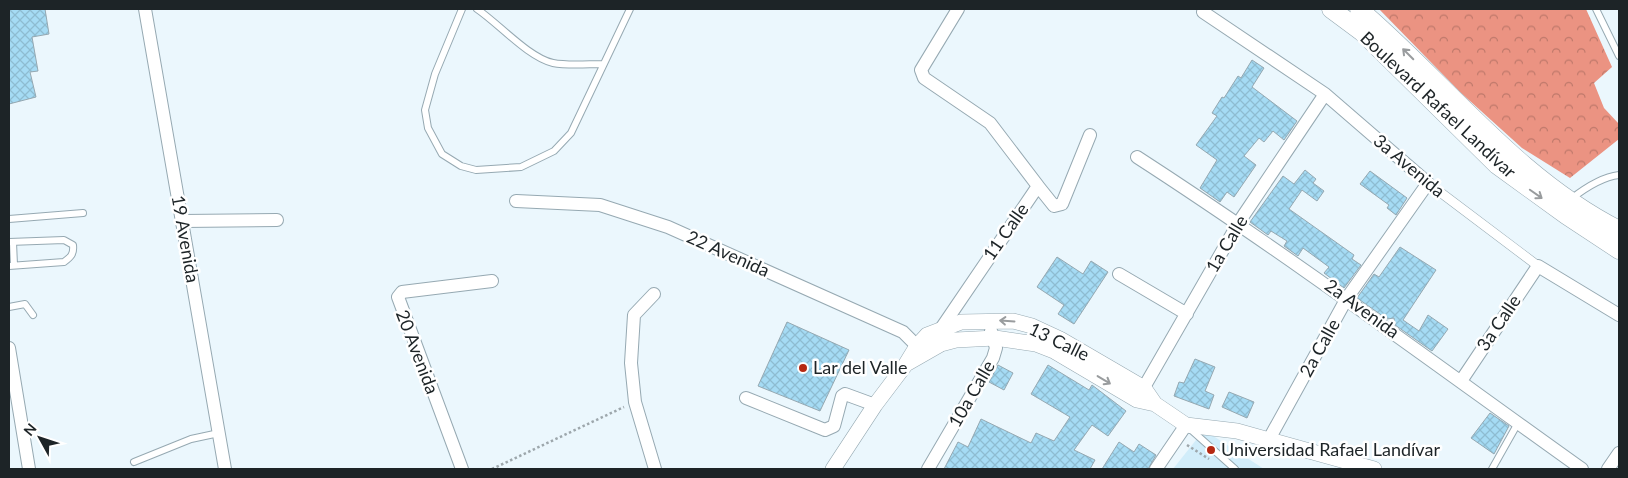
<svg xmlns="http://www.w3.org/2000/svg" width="1628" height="478" font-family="Lato,sans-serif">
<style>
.built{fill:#d1edfa}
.forest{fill:url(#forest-crowns)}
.building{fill:url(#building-cross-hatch);stroke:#95a8b1}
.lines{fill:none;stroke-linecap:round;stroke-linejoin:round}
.service-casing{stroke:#96a9b2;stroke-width:8}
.pedestrian-casing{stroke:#96a9b2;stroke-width:10}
.minor-casing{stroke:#96a9b2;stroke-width:14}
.tertiary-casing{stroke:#96a9b2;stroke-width:16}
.secondary-casing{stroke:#96a9b2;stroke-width:19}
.path{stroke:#9da7ac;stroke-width:2.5;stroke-dasharray:2.5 2.5;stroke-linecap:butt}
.service{stroke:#fff;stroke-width:6}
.pedestrian{stroke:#fff;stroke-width:9}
.minor{stroke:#fff;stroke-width:12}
.tertiary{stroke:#fff;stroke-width:15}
.secondary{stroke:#fff;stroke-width:18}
.oneway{stroke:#999c9e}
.poi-dot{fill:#b52812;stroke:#fff;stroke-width:2}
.labels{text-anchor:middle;stroke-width:5;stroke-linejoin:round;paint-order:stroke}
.street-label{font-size:18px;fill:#1d2427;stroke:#fff}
.poi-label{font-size:18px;fill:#1d2427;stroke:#fff;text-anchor:start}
</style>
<defs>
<pattern id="forest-crowns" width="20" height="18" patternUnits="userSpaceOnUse" patternTransform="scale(1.25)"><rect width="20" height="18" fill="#eb9382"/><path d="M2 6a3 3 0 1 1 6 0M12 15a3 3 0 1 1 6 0" fill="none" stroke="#be786a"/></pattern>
<pattern id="building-cross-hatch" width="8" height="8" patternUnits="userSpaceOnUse" patternTransform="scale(1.25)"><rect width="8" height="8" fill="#a5dbf4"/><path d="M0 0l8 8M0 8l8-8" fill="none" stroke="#8ebcd1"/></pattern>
</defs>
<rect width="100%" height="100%" fill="#ebf7fd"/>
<!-- built -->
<path class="built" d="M1204 430 1264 469H1173Z"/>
<!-- forest -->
<path class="forest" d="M1379 9H1586L1612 67 1594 83 1604 108 1619 124V139L1570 178 1522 148 1460 92Z"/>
<!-- building -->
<path class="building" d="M9 9H45L49 34 32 37 38 71 30 72 36 97 9 104Z
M1252 60 1264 68 1252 87 1297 121 1284 140 1273 131 1264 142 1259 138 1244 156 1256 165 1234 197 1227 192 1220 202 1200 188 1217 160 1196 145 1217 116 1212 113 1222 97 1224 98 1238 76 1241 78Z
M1305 170 1316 179 1313 183 1324 191 1317 201 1302 190 1289 209 1354 255 1352 259 1361 265 1344 288 1324 273 1329 267 1303 248 1298 256 1284 246 1287 241 1271 231 1268 235 1250 222 1283 176 1294 184Z
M1370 171 1407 198 1396 215 1387 208 1389 205 1360 184Z
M1400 247 1436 270 1403 320 1419 331 1428 315 1448 329 1432 351 1395 325 1394 318 1387 319 1357 298 1374 274 1379 277Z
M1057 257 1083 274 1091 261 1108 272 1074 324 1058 314 1064 305 1037 287Z
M787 322 849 350 820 411 758 386Z
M1195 359 1215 367 1205 391 1214 395 1209 409 1174 396 1179 382 1184 383Z
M998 365 1013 373 1004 390 989 382Z
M1048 365 1089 390 1092 385 1126 411 1108 436 1092 425 1074 450 1095 460 1090 469H944L958 442 968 447 981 419 1031 443 1036 433 1054 441 1070 417 1031 394Z
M1229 392 1254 402 1247 418 1222 407Z
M1490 413 1509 426 1494 454 1471 438Z
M1119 442 1134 452 1139 444 1156 455 1148 469H1102Z"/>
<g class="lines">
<!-- service casing -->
<g class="service-casing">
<path id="service" d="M462 9 435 74 425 110 428 128 442 154 461 166 476 170 521 167 554 151 571 133 630 9
M477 9C498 23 529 58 553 63 568 66 588 64 603 64
M1596 9 1619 56
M1571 199C1585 188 1602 177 1619 175
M9 219 83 213
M9 242 64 240 73 245C74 254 71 257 64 262L9 266
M13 242 14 265
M9 307 25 304 33 315
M1189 428 1235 469
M134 462 191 439 219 433
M1492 469 1518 423"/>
</g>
<!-- pedestrian casing -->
<g class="pedestrian-casing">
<path id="pedestrian" d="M1428 183 1538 266"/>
</g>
<!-- minor casing -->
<g class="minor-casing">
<path id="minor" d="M145 9 225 469
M1203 12 1325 94 1428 183 1347 298 1268 441
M1137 157C1290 256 1435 364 1582 469
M1038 186 1054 206 1062 204 1090 135
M516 201 600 205 668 227 903 332 917 346 926 350
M183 221 277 220
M1119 274 1187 314
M654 294 634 315 631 363 635 402 655 469
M938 333 1038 186 990 123 924 78 921 70 958 9
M9 348 29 469
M1461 381 1538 266 1619 315
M1139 396 1239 222 1325 94
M746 398 825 430 834 426 842 396 845 394 875 405
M462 469 398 297 402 292 492 281
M928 469 993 358 996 348 991 331
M1156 469 1186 425
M1608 469 1619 453"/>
</g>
<!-- tertiary casing -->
<g class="tertiary-casing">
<path id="tertiary" d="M906 364 917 346 927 335 961 322 1013 321 1032 326 1060 339 1144 388 1155 404 1186 425 1237 431 1374 469
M833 469 875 405 906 364 941 344 956 340 995 338 1036 344 1054 351 1137 400 1155 404"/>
</g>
<!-- secondary casing -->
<g class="secondary-casing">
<path id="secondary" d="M1331 9 1362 32 1497 165 1566 215 1619 250
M1359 9C1445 82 1516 178 1619 230"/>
</g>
<!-- path -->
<path class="path" d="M1187 445 1209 459
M492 469 624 407"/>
<!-- service -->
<use href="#service" class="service"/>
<!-- pedestrian -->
<use href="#pedestrian" class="pedestrian"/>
<!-- minor -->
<use href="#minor" class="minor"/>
<!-- tertiary -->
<use href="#tertiary" class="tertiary"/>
<!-- secondary -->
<use href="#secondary" class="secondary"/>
</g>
<!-- one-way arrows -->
<defs><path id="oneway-shaft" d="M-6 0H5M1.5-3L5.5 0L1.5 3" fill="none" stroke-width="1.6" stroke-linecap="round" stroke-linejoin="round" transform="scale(1.25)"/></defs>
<g class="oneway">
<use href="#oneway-shaft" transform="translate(1408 54) rotate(-135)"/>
<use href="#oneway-shaft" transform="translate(1536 194) rotate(35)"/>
<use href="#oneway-shaft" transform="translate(1007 321) rotate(-176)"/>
<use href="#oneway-shaft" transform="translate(1104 380) rotate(31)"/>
</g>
<!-- markers -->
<g class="poi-dot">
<circle cx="803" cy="368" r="5"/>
<circle cx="1211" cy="450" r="5"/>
</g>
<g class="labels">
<!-- street labels -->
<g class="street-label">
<text transform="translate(1438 105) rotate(43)" y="6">Boulevard Rafael Landívar</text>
<text transform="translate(1409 166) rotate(40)" y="6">3a Avenida</text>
<text transform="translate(1006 232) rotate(-55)" y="6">11 Calle</text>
<text transform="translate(185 239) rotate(80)" y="6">19 Avenida</text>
<text transform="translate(1227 244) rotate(-59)" y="6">1a Calle</text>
<text transform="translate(728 254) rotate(24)" y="6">22 Avenida</text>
<text transform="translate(1362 309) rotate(36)" y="6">2a Avenida</text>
<text transform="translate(1499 323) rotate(-56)" y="6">3a Calle</text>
<text transform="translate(1059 342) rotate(26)" y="6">13 Calle</text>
<text transform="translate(1320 348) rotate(-61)" y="6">2a Calle</text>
<text transform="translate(417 352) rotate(69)" y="6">20 Avenida</text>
<text transform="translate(972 394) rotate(-60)" y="6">10a Calle</text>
</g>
<!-- poi labels -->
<g class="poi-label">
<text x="813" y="374">Lar del Valle</text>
<text x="1221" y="456">Universidad Rafael Landívar</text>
</g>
</g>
<!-- border -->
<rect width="1628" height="478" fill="none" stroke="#1d2427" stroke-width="20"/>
<!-- north arrow -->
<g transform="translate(40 438) rotate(310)" stroke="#ffffff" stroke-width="4" paint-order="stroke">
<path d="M0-4L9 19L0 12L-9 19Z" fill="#1d2427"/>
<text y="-8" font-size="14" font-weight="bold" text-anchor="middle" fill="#1d2427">N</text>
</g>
</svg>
